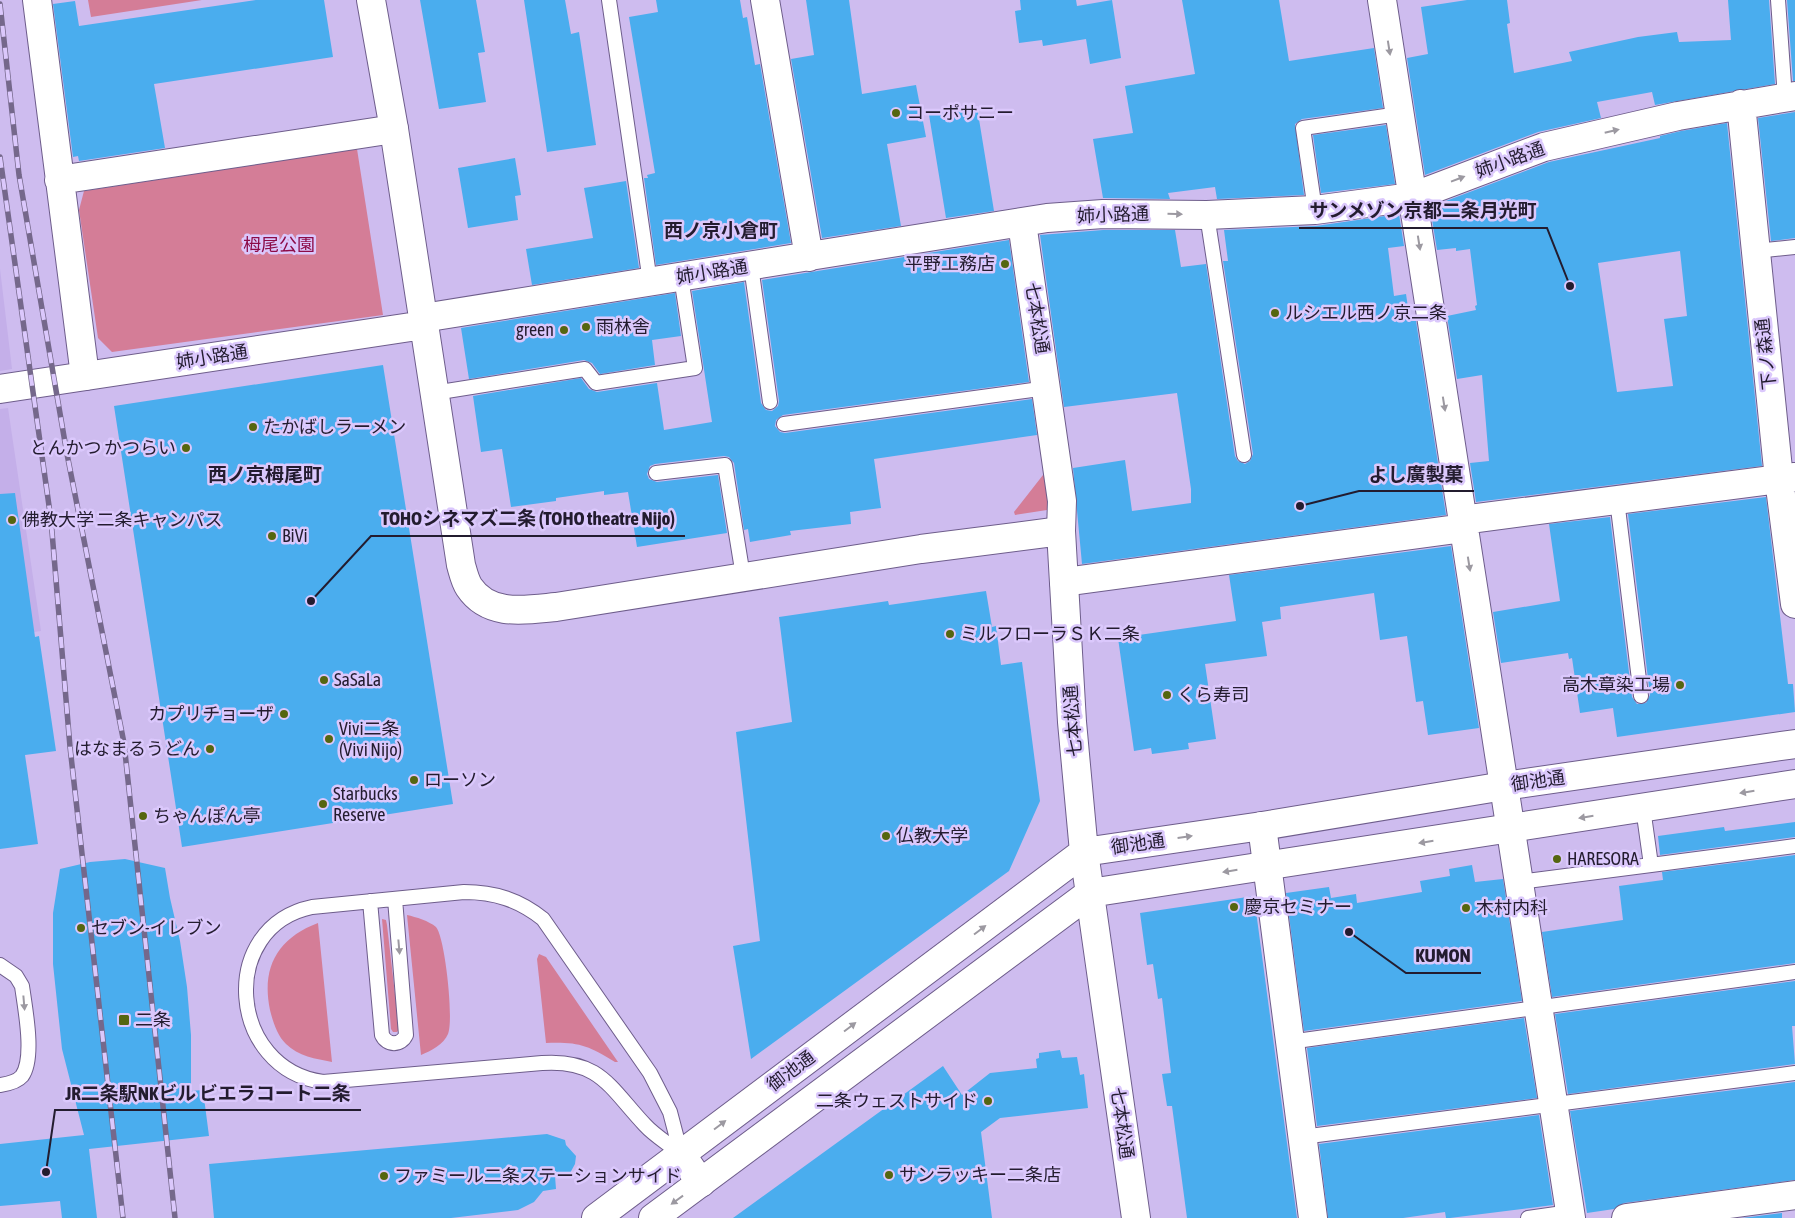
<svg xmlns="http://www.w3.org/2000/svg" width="1795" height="1218" font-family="'Asap Condensed','Noto Sans JP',sans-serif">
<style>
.built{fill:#c4afe9}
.green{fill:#d47d97}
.building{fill:#4aadee;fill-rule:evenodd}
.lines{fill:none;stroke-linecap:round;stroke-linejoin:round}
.lane-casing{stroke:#6e5d8b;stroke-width:16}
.street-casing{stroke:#6e5d8b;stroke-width:30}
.secondary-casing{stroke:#6e5d8b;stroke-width:30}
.lane{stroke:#fff;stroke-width:14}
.street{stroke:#fff;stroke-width:28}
.secondary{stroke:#fff;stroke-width:28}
.rail-casing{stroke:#75688b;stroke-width:5.5}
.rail{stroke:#dbc8fc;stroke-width:4;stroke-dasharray:11;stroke-linecap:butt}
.oneway{fill:#9c99a1}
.poi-dot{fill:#556610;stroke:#dbc8fc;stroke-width:2}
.labels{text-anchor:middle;stroke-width:5;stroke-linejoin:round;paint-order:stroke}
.poi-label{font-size:18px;fill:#231c2f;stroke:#dbc8fc;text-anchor:start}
.street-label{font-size:18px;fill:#231c2f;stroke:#dbc8fc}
.park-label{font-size:18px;fill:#8c0b48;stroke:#dbc8fc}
.neighbourhood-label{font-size:19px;font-weight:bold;fill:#231c2f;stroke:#dbc8fc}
.leader{fill:none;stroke:#231c2f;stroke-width:2}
.callout-dot{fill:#231c2f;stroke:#dbc8fc;stroke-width:2}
.callout-label{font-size:19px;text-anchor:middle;font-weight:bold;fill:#231c2f;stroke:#dbc8fc;stroke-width:5;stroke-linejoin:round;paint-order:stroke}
</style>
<rect width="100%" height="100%" fill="#cebcef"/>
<!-- built -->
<path class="built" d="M0 269 12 369 0 371Z
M8 408 41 631 0 637V409Z"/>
<!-- green -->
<path class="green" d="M88 0H202L91 17Z
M357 149 383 315 112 352 98 338 79 210 84 191Z
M1048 474 1052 504 1047 510 1015 515 1014 512 1043 475Z
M407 915C416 917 429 921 436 927 445 937 454 1020 448 1034 444 1044 431 1051 421 1055Z
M382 919 386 920 387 925 399 1029 397 1032H393L391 1029Z
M318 923 332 1062C316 1059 298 1056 286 1044 277 1035 273 1022 270 1010 261 967 278 938 318 923Z
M539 954 546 957 618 1062H615C587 1045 579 1042 546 1043L537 959Z"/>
<!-- building -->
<path class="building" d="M256 0H324L333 57 154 84 165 148 79 161 78 156 73 157 53 4 75 1 79 26Z
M420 0H476L485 52 478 53 486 102 439 109Z
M524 0H565L571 34 579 32 596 145 547 152Z
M656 0H740L743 18 747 17 755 65 760 64 791 243 656 265 644 178H648L647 175 655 173 629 17 658 12Z
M806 0H849L862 94 916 85 926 137 887 144 901 226 822 238 791 59 814 55Z
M1020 0H1076L1077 6 1112 0 1121 58 1090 64 1086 39 1043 46 1042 40 1019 43 1015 11 1021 10Z
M1182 0H1279L1289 61 1374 48 1383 108 1302 119 1295 124 1304 195 1217 199 1215 187 1168 193 1170 199 1103 198 1093 139 1133 133 1125 86 1195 74Z
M1467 0H1507L1510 23 1507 24 1514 73 1572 61 1569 52 1638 37 1677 32 1679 42 1731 40 1728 0H1769L1775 84 1655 105 1652 92 1597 102 1601 118 1538 132 1425 175 1407 58 1428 54 1421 7Z
M1787 0H1795V81H1793Z
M977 107 994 211 946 218 929 115Z
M1795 112V238L1771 241 1758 118Z
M1727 123 1762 466 1476 502 1470 463 1489 461 1482 375 1457 379 1447 316 1476 310 1475 306 1477 305 1470 249 1456 251V248L1437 250 1430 207 1549 162 1660 138V136L1681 131ZM1680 251 1687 316 1664 319 1673 386 1617 392 1598 263Z
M1386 125 1395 184 1321 193 1313 135Z
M515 158 521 195 515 196 518 220 468 228 458 168Z
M626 181 639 268 532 285 526 249 593 238 584 188Z
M1399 214 1404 246 1388 248 1394 296 1406 294 1410 321H1416L1446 515 1082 564 1073 468 1125 460 1132 511 1191 503V489L1177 393 1064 407 1040 235 1103 230H1175L1181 267 1206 264 1235 456 1238 461 1245 464 1250 461 1253 454 1223 261H1228L1224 230 1316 226Z
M1009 240 1029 382 783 415 776 420 775 426 780 432 785 433 1032 399 1037 435 874 459 881 508 850 512 851 524 790 531 791 535 750 542 748 529 744 530 734 463 729 457 724 456 655 464 650 466 647 474 649 479 657 482 718 475 727 533 637 547 628 492 604 495V491L556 498V501L511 507 502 449 481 452 473 396 581 378 589 389 597 392 657 383 664 430 712 422 692 291 744 282 761 403 766 410 772 411 778 406 779 401 762 280Z
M675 293 681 336 652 340 655 365 600 374 592 363 584 360 469 379 461 328Z
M383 365 453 804 182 847 114 406Z
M15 493 35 637 39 636 56 751 25 755 38 844 0 849V494Z
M1766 497 1788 684H1793L1795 712 1617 737 1613 708 1580 713 1572 658 1569 659 1568 653 1501 663 1493 612 1560 601 1549 524 1610 517 1632 697 1637 704 1646 703 1650 695 1628 514Z
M1451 546 1479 728 1428 735 1423 701 1416 702 1407 636 1380 640 1374 593 1280 607 1281 619 1262 622 1267 656 1205 664 1216 739 1188 743 1189 749 1152 754 1151 748 1134 751 1118 638 1236 621 1229 575Z
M986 591 992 627 996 626 1001 665 1022 662 1040 801 1009 871 751 1059 733 946 760 941 736 732 792 722 779 617 888 601 889 605Z
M1795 822V837L1660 855 1658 836 1724 827 1725 831Z
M1795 855V963L1552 997 1542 932 1623 920 1619 886 1663 880 1662 872Z
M125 859 165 868 170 898 180 941 187 987 191 1035V1091L203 1090 209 1136 89 1149 97 1218H62L60 1201 0 1206V1144L84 1135 62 1049 53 964V913L60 869 90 862Z
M1472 865 1475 882 1503 879 1522 1001 1304 1031 1286 893 1329 887 1331 898 1356 894 1357 903 1422 892 1420 881 1450 876 1449 869Z
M1254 896 1297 1218H1187L1172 1106H1167L1162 1074 1171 1073 1162 998 1158 999 1153 964 1147 965 1140 913Z
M1795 981V1026H1792L1795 1064 1568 1094 1555 1014Z
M1524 1018 1537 1098 1317 1126 1307 1048Z
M1060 1050 1062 1058 1077 1057 1080 1075 1084 1074 1088 1108 1000 1118 981 1132 992 1218H733L943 1066 962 1095 990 1073 1037 1068 1036 1059 1039 1058V1053Z
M1795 1082V1180L1624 1203 1614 1209 1587 1213 1570 1111Z
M1539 1115 1553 1205 1450 1218H1446L1445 1212 1403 1218H1328L1319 1144Z
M547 1134 565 1140 566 1145 576 1156 575 1164 569 1175 555 1176 556 1189 543 1191 534 1202 518 1210 451 1218H214L209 1164Z
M1782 1213V1218H1742Z"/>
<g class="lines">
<!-- lane casing -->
<g class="lane-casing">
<path id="lane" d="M609 0 650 282
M1778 0 1785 98
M1315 210 1303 128 1399 114
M1207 215 1244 455
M1755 251 1795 247
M751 266 770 402
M434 393 585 369 596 383 695 368 681 277
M784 424 1047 388
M656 473 725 465 743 576
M1617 500 1641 696
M1643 808 1651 865 1795 846
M1519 882 1651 865
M464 892C495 892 519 900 543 919L650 1073 670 1112 681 1154C669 1144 655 1136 645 1125 610 1088 600 1059 542 1063L323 1082C228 1069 217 927 312 907Z
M370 901 382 1035C387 1046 401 1046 406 1035L395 899
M0 965 16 976 22 986C25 1008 35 1058 22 1076 17 1082 7 1084 0 1085
M1289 1042 1795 972
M1302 1137 1795 1073
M1528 1218 1570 1212"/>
</g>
<!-- street casing -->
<g class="street-casing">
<path id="street" d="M37 0 85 376
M765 0 809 257
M1382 0 1571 1218
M1741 104 1779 479 1795 604
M59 180 394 129
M1022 223 1062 501 1061 531
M423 318 1047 218 1103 214 1207 215 1315 210 1412 197 1544 147 1678 116 1795 96
M1462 520 1795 477
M1064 582 1464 528
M1262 826 1313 1218
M681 1154 701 1183
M1626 1218 1795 1195"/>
</g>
<!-- secondary casing -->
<g class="secondary-casing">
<path id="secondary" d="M371 0 394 129 461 565C463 572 465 581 469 587 489 617 525 610 556 607L921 549 1061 531 1072 722 1084 852 1136 1218
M0 389 424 325
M596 1218 1084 852 1262 826 1504 786 1795 744
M653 1218 1090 893 1795 784"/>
</g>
<!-- lane -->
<use href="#lane" class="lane"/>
<!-- street -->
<use href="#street" class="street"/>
<!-- secondary -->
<use href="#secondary" class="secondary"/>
<!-- rail casing -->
<g class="rail-casing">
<path id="rail" d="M0 4 19 175 67 454 124 743 175 1218
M0 157 51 520 70 747 123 1218"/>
</g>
<!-- rail -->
<use href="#rail" class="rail"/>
</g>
<!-- one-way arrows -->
<defs><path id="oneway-solid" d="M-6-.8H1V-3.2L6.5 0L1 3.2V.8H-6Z" transform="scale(1.25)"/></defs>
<g class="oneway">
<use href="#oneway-solid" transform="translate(1389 48) rotate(81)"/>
<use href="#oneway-solid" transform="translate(1612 131) rotate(-13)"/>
<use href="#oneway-solid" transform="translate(1458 179) rotate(-21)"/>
<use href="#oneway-solid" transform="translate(1175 214) rotate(2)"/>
<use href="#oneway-solid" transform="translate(1419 243) rotate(81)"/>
<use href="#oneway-solid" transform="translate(1444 404) rotate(81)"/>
<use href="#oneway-solid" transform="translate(1469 564) rotate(81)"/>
<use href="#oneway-solid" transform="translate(1747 792) rotate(171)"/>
<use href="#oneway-solid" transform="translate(1586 817) rotate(171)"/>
<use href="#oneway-solid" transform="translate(1185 837) rotate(-8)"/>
<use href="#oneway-solid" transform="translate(1426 842) rotate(171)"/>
<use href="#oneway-solid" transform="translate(1230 871) rotate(171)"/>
<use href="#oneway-solid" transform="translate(980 930) rotate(-37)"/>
<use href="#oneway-solid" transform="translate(399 947) rotate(85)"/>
<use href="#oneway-solid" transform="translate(24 1003) rotate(85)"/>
<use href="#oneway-solid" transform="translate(850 1027) rotate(-37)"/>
<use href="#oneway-solid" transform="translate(720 1125) rotate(-37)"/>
<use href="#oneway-solid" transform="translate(677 1200) rotate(144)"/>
</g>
<!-- markers -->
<g class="poi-dot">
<circle cx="896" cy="113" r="5"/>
<circle cx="1005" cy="264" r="5"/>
<circle cx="1275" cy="313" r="5"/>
<circle cx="586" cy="327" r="5"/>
<circle cx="564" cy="330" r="5"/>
<circle cx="253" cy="427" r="5"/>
<circle cx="186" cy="448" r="5"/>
<circle cx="12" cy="520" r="5"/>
<circle cx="272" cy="536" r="5"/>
<circle cx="950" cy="634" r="5"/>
<circle cx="324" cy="680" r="5"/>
<circle cx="1680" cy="685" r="5"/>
<circle cx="1167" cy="695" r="5"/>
<circle cx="284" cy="714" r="5"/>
<circle cx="329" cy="739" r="5"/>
<circle cx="210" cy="749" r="5"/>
<circle cx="414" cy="780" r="5"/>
<circle cx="323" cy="804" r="5"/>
<circle cx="143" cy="816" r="5"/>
<circle cx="886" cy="836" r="5"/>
<circle cx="1557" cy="859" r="5"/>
<circle cx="1234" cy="907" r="5"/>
<circle cx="1466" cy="908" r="5"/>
<circle cx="81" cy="928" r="5"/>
<rect x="118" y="1014" width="12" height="12" rx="2.5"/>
<circle cx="988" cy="1101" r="5"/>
<circle cx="889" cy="1175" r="5"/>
<circle cx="384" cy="1176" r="5"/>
</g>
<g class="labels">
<!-- poi labels -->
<g class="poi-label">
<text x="906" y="119">コーポサニー</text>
<text x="995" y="270" text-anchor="end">平野工務店</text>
<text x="1285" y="319">ルシエル西ノ京二条</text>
<text x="596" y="333">雨林舎</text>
<text x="554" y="336" text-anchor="end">green</text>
<text x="263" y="433">たかばしラーメン</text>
<text x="176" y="454" text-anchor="end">とんかつ かつらい</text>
<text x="22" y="526">佛教大学 二条キャンパス</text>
<text x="282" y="542">BiVi</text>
<text x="960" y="640">ミルフローラＳＫ二条</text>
<text x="334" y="686">SaSaLa</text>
<text x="1670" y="691" text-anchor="end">高木章染工場</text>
<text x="1177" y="701">くら寿司</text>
<text x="274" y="720" text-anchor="end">カプリチョーザ</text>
<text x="339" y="735">Vivi二条<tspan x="339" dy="21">(Vivi Nijo)</tspan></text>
<text x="200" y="755" text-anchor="end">はなまるうどん</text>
<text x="424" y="786">ローソン</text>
<text x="333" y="800">Starbucks<tspan x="333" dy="21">Reserve</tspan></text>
<text x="153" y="822">ちゃんぽん亭</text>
<text x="896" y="842">仏教大学</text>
<text x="1567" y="865">HARESORA</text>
<text x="1244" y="913">慶京セミナー</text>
<text x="1476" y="914">木村内科</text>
<text x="91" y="934">セブン-イレブン</text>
<text x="135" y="1026">二条</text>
<text x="978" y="1107" text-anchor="end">二条ウェストサイド</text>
<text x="899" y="1181">サンラッキー二条店</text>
<text x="394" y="1182">ファミール二条ステーションサイド</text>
</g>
<!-- street labels -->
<g class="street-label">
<text transform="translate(1510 160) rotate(-20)" y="6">姉小路通</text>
<text transform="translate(1113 215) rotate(-2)" y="6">姉小路通</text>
<text transform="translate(712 272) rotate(-9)" y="6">姉小路通</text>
<text transform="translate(1037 318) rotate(81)" y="6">七本松通</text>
<text transform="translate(1766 354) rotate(-96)" y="6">下ノ森通</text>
<text transform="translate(212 357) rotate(-9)" y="6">姉小路通</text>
<text transform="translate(1073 721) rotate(-94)" y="6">七本松通</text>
<text transform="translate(1538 781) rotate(-8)" y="6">御池通</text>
<text transform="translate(1138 844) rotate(-8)" y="6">御池通</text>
<text transform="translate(791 1071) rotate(-37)" y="6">御池通</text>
<text transform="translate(1122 1123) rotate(82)" y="6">七本松通</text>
</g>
<!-- park labels -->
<g class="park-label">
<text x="279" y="251">栂尾公園</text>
</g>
<!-- neighbourhood labels -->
<g class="neighbourhood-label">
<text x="721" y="237">西ノ京小倉町</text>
<text x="265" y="481">西ノ京栂尾町</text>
</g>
</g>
<!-- callouts -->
<path class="leader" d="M1570 286L1547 228H1299M1300 506L1359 491H1474M311 601L371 536H685M1349 932L1406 973H1481M46 1172L55 1110H361"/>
<g class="callout-dot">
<circle cx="1570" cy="286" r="5"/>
<circle cx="1300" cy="506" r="5"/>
<circle cx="311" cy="601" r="5"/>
<circle cx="1349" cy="932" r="5"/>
<circle cx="46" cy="1172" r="5"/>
</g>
<g class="callout-label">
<text x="1423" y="217">サンメゾン京都二条月光町</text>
<text x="1416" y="481">よし廣製菓</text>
<text x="528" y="525">TOHOシネマズ二条 (TOHO theatre Nijo)</text>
<text x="1443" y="962">KUMON</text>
<text x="208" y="1100">JR二条駅NKビル ビエラコート二条</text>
</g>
</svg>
